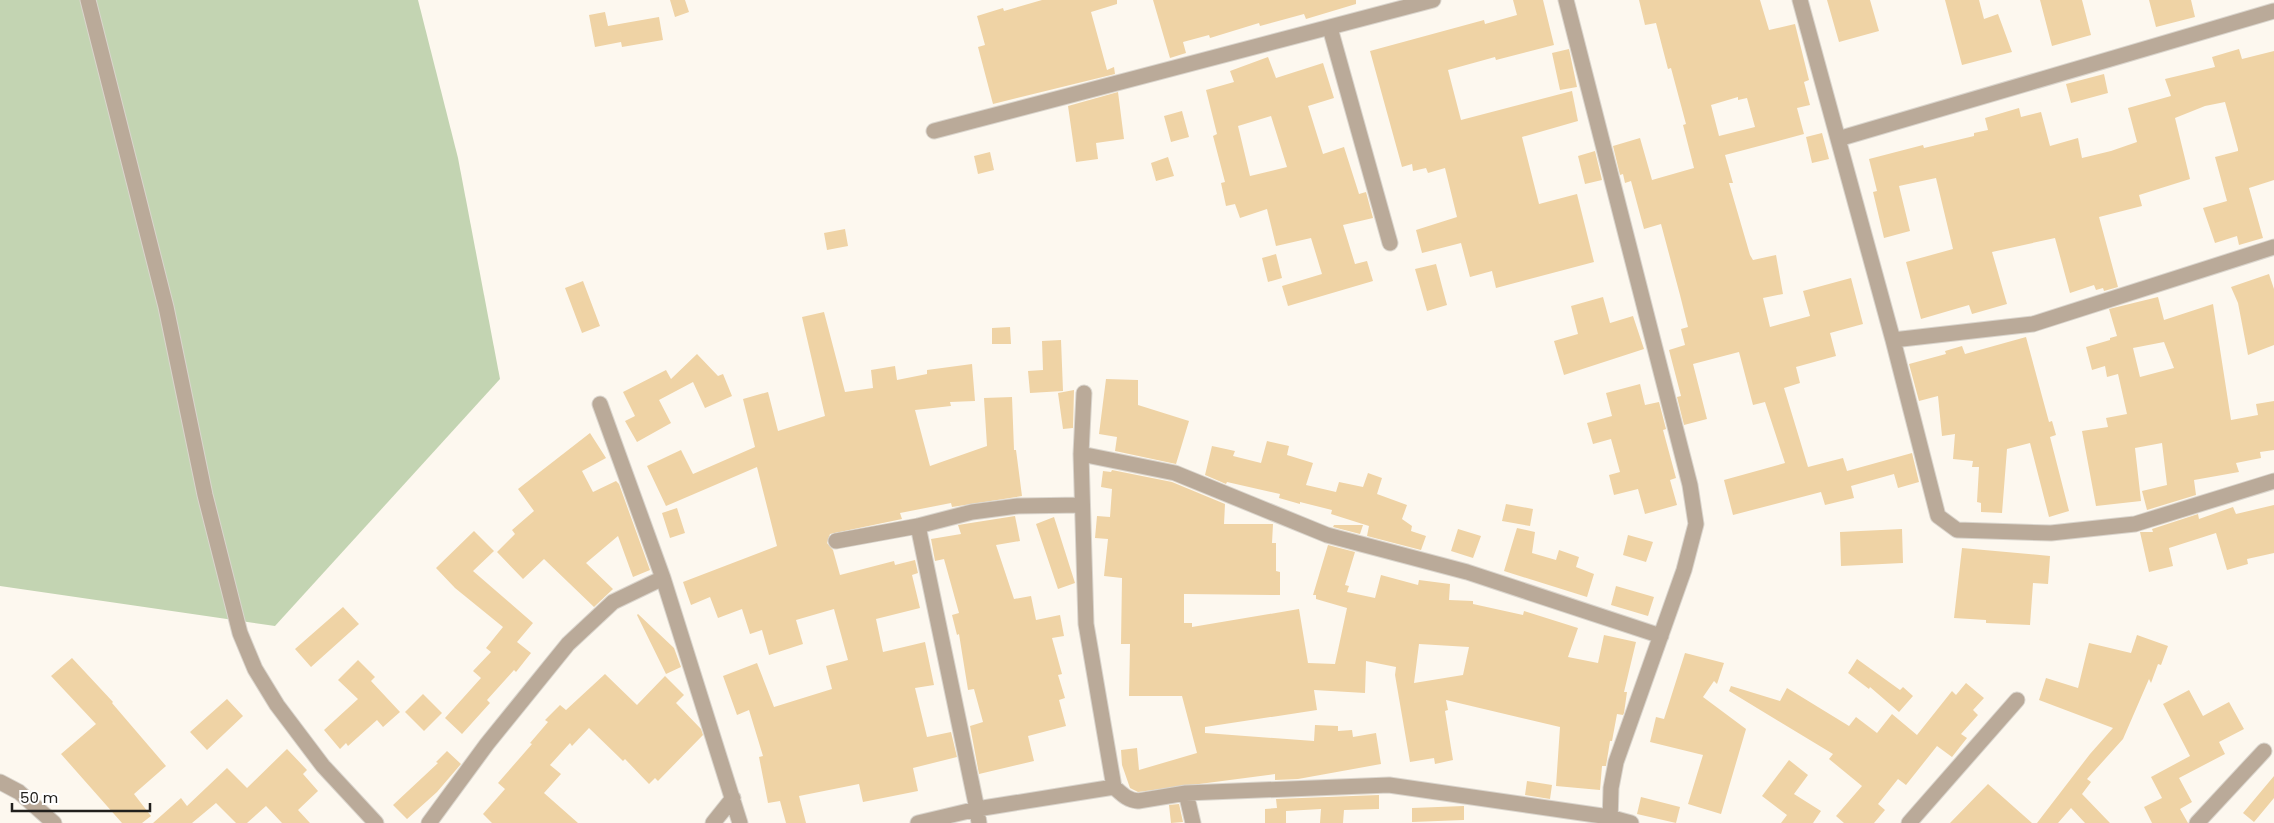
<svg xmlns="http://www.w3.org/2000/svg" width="2274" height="823" font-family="Poppins,sans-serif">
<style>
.green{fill:#c3d4b2}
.building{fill:#efd3a5;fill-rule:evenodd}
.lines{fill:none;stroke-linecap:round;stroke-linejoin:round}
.minor-casing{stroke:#dad5cd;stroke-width:17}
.minor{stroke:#baaa99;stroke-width:15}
</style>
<rect width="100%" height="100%" fill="#fdf8ef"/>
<!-- green -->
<path class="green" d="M0 0H418L458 158 500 379 275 626 0 586Z"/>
<!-- building -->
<path class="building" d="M670 0H685L689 12 675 17Z
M1042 0H1117V4L1091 12 1107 70 1114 67 1115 74 993 104 978 47 985 45 977 16 1003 8 1004 11Z
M1153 0H1356V4L1306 19 1304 14 1260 26 1259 23 1210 38 1209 35 1183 42 1186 53 1170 58Z
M1513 0H1543L1554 45 1496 60 1495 57 1448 70 1461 120 1572 91 1578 121 1522 137 1539 204 1577 194 1594 262 1496 288 1492 271 1470 277 1461 243 1422 253 1416 230 1457 217 1445 168 1428 173 1426 168 1413 171 1412 164 1402 167 1370 51 1484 20 1485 24 1517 15Z
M1639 0H1760L1769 30 1795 24 1809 80 1804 82 1810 105 1797 108 1804 134 1725 155 1733 183H1729L1750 255 1753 260 1776 255 1783 294 1763 298 1770 327 1810 316 1803 291 1851 278 1863 324 1830 333 1836 356 1796 367 1800 383 1784 388 1808 467 1843 458 1847 471 1912 453 1919 482 1898 488 1894 474 1851 486 1854 498 1825 505 1821 492 1733 515 1724 480 1785 463 1765 402 1753 405 1739 352 1693 364 1707 419 1684 425 1677 397 1681 396 1669 350 1685 345 1681 329 1688 327 1680 295 1661 224 1644 229 1631 181 1625 183 1623 174 1620 175 1613 146 1640 138 1652 180 1694 168 1683 125 1686 124 1671 68 1668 69 1656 23 1645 25ZM1738 97V100L1747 98 1755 127 1719 136 1711 105Z
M1827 0H1870L1879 31 1839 42Z
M1945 0H1979L1984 19 1998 14 2012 52 1962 65Z
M2040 0H2082L2091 35 2052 46Z
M2149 0H2191L2195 17 2156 27Z
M605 12 608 26 659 17 663 40 622 47 621 42 595 47 589 15Z
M1569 49 1577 87 1560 90 1552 53Z
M2239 49 2242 59 2274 51V180L2249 188 2263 238 2239 245 2237 236 2215 243 2203 208 2227 201 2215 157 2238 151V149L2225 102 2205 106 2175 118 2190 179 2139 195 2142 206 2099 217 2118 287 2104 291 2103 288 2096 290 2094 285 2070 293 2055 238 1992 252 2007 304 1972 314 1969 305 1921 319 1906 262 1953 249 1936 178 1899 186 1910 231 1884 238 1873 192 1877 191 1869 159 1923 145 1924 148 1974 136V133L1988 130 1985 118 2019 108 2021 117 2041 112 2050 146 2078 138 2082 158 2111 151 2137 142 2128 108 2171 96 2165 79 2215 67 2212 57Z
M1268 57 1276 78 1323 63 1334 98 1308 106 1323 154 1344 147 1359 194 1366 192 1373 218 1343 225 1355 264 1367 261 1373 281 1288 306 1282 286 1322 274 1311 238 1276 246 1267 209 1240 218 1235 204 1226 206 1221 183 1225 182 1213 136 1217 134 1206 90 1234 82 1230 71ZM1271 116 1287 167 1250 176 1238 126Z
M2104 74 2108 93 2071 103 2066 84Z
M1118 92 1124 139 1096 143 1098 159 1076 162 1068 106Z
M1182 111 1189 137 1171 142 1164 116Z
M1822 133 1829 159 1812 163 1806 137Z
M1595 151 1602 180 1585 184 1578 156Z
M990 152 994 170 978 174 974 156Z
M1168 157 1174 176 1156 181 1151 163Z
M845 229 848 246 827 250 824 233Z
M1276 254 1282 278 1268 282 1262 258Z
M1436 264 1447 305 1427 311 1415 269Z
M2269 274 2274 289V345L2248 355 2238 303 2231 287Z
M583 281 600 326 582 333 565 288Z
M1603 297 1610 323 1633 316 1644 349 1564 375 1554 341 1578 334 1571 306Z
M2158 297 2164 320 2213 304 2231 420 2258 415 2256 404 2274 401V450L2260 452 2261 458 2236 463 2239 472 2194 480 2196 495 2147 510 2142 491 2167 485 2162 443 2135 448 2141 501 2096 506 2082 431 2108 427 2106 418 2127 414 2118 374 2107 377 2105 366 2092 370 2086 347 2110 340V338L2117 336 2109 309ZM2164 342 2174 368 2140 377 2133 348Z
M824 312 845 392 873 388 871 370 895 366 897 380 927 374V370L972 364 975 401 950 402 951 406 915 410 930 466 987 446 984 398 1012 397 1014 450H1016L1022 496 952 507 951 503 900 513 902 519 830 534 827 543 833 550 840 575 894 561 895 565 915 560 918 573 912 575 920 608 876 619 883 652 925 642 934 685 915 688 927 737 951 732 957 757 913 768 918 791 863 802 859 784 799 796 806 823H786L780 801 768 803 759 757 763 756 749 710 737 715 723 676 757 663 774 707 832 689 826 666 848 660 834 609 796 620 803 644 769 655 762 630 750 634 742 609 718 618 710 597 691 605 683 582 777 546 757 467 666 506 647 466 681 450 693 474 755 447 743 399 768 392 778 431 825 416 802 317Z
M1010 327 1011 344H992V328Z
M2026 337 2049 422 2052 421 2056 435 2050 437 2069 511 2049 517 2030 443 2007 449 2002 513 1981 512V503L1977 502 1979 467H1972L1973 461 1953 459 1955 434 1942 436 1938 396 1919 401 1909 364 1946 354 1945 351 1962 346 1965 354Z
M1061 340 1063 391 1030 393 1028 371 1043 370 1042 341Z
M697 354 718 376 723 374 732 396 705 408 693 382 659 400 671 423 637 442 625 421 635 416 623 392 666 370 671 379Z
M1106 379 1138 380V405L1189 421 1176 464 1115 451 1117 437 1099 434Z
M1640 384 1645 405 1659 402 1666 429 1663 430 1676 478 1670 480 1677 505 1645 514 1638 489 1614 495 1609 475 1620 472 1611 439 1593 444 1587 423 1612 416 1606 393Z
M1074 390 1073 428 1063 429 1058 393Z
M590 433 606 458 582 471 593 492 616 481 619 484 650 570 633 577 618 536 586 563 613 589 594 607 544 559 523 579 497 552 515 534 512 530 534 511 518 489Z
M1267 441 1289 446 1287 455 1313 463 1306 485 1336 492 1339 482 1363 487 1368 473 1382 478 1377 494 1407 505 1402 519 1412 526 1411 531 1426 536 1421 550 1367 536 1369 526 1331 514 1332 510 1300 502V504L1279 498 1280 494 1227 482 1226 484 1205 475 1212 446 1235 451 1233 456 1261 463Z
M1112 470 1172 482 1225 504 1224 524H1273L1272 543H1276V571L1280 572V595L1184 594V623H1192V627L1299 609 1308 663 1335 664 1347 608 1316 599V595H1313L1328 545 1355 552 1345 585 1349 586 1347 592 1375 598 1381 575 1418 585 1419 580 1450 584 1449 600 1473 601V604L1523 615 1524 611 1578 628 1568 657 1598 663 1604 635 1636 642 1624 692H1627L1624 713 1623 715 1617 714 1612 741H1610L1606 766H1602L1600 790 1556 786 1560 727 1446 700 1448 710 1445 711 1453 760 1435 764 1434 758 1410 762 1395 675 1396 667 1366 661 1365 693 1314 690 1317 710 1205 727V733L1314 741 1315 725 1338 726V731L1352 730 1353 737 1376 733 1381 764 1298 779 1275 780V774L1138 792 1130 788 1122 765 1121 750 1137 748 1139 770 1197 753 1182 696H1129L1130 644H1121L1122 578 1104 576 1108 539 1095 538 1097 516 1110 517 1112 489 1101 487 1103 471 1111 472ZM1419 644 1469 647 1463 675 1414 683Z
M1506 504 1533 509 1530 526 1502 521Z
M2274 505V553L2247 559 2248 564 2227 570 2216 533 2169 548 2173 566 2149 572 2140 532H2153L2152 529 2198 514 2199 519 2233 507 2236 514Z
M677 508 685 533 670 538 662 513Z
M1015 516 1020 541 996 545 1014 599 1031 596 1036 620 1060 615 1064 636 1052 638 1062 674 1058 675 1065 698 1059 700 1066 726 1028 736 1034 761 979 774 970 726 983 722 974 689 968 690 959 634 957 635 952 615 959 613 944 559 935 561 931 539 961 534 958 525Z
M1054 517 1075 583 1058 589 1036 524Z
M1334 525H1363L1360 534 1333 527Z
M1517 528 1535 532 1532 553 1556 560 1559 550 1579 557 1576 567 1594 574 1587 597 1504 571Z
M1458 529 1481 536 1473 558 1451 551Z
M1902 529 1903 563 1841 566 1840 532Z
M474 531 494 551 473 571 533 623 517 642 531 653 516 672 514 670 487 700 490 703 462 734 445 718 481 678 473 671 491 652 486 648 503 627 455 588 436 568Z
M1628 535 1653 542 1646 562 1623 555Z
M1962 548 2050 556 2048 584 2033 583 2030 625 1986 623V620L1954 618Z
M1616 586 1654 597 1648 616 1611 605Z
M343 607 359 624 311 667 295 649Z
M638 614 674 648 681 667 666 674 637 615Z
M2137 635 2168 646 2161 665 2158 664 2151 683 2149 679 2123 739 2087 779 2091 782 2082 794 2110 823H2085L2071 808 2058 823H2037L2090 754 2113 728 2039 700 2046 678 2078 688 2089 643 2131 653Z
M1685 653 1724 663 1717 684 1714 681 1703 697 1746 729 1721 814 1688 804 1703 755 1650 742 1656 717 1664 719Z
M72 658 113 702 112 703 166 766 134 794 151 816 142 823H122L61 754 96 724 51 676Z
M1857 659 1900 690 1903 687 1913 696 1899 712 1870 687 1869 689 1848 673Z
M358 660 375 677 371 681 400 712 383 727 377 720 348 746 346 743 340 749 324 730 358 699 338 680Z
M605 674 637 705 665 676 684 695 676 703 701 729 703 735 658 781 655 778 649 784 625 759 623 761 589 728 572 746 570 743 550 765 561 774 544 793 578 823H492L483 814 505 789 498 783 532 744 530 743 548 722 545 720 560 705 566 710Z
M1966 683 1984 698 1973 710 1978 715 1961 734 1967 738 1952 757 1937 746 1906 785 1898 779 1878 804 1885 810 1874 823H1844L1836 816 1862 786 1829 759 1833 754 1729 691 1731 686 1780 701 1787 688 1849 726 1856 717 1877 733 1892 714 1917 735 1952 691 1956 695Z
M2189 690 2203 716 2229 702 2244 729 2219 742 2225 754 2179 778 2192 802 2180 809 2188 823H2152L2144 807 2162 798 2151 777 2190 756 2163 704Z
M423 694 442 713 424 731 405 712Z
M227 699 243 716 207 750 190 732Z
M287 749 307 770 303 774 318 791 298 810 310 823H282L266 806 247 823H236L216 803 192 823H153L181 798 187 806 227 768 247 788Z
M447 751 461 764 437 792 407 819 393 805 438 763 436 762Z
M1789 760 1808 775 1794 794 1821 811 1813 823H1781L1787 815 1762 796Z
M2274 776V798L2254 822 2243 813Z
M1527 781 1552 785 1550 799 1525 795Z
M1988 784 2032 823H1950Z
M1379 795V809L1344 810 1343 823H1320L1321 809 1286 811V823H1265V809L1277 808 1276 799Z
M1641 797 1680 807 1676 823 1637 814Z
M1179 804 1183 822 1171 823 1169 805Z
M1464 806V820L1412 822V808Z"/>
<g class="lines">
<!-- minor casing -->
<g class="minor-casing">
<path id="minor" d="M88 0 166 307 205 495 240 633 255 669 277 705 323 766 376 823
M1566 0 1690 485 1696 524 1684 570 1616 762 1611 788 1610 823
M1800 0 1893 340 1938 516 1957 530 2051 533 2135 524 2274 481
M1330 28 1390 243
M934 131 1433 0
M1838 139 2274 11
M1893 340 2033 324 2274 247
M1084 393 1081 454 1086 624 1114 787C1122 794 1127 800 1138 801L1186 793 1389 785 1609 817 1631 823
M600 404 663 578 740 823
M1081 454 1175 473 1327 535 1467 572 1661 636
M836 541 918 526 972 512 1018 506 1082 505
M0 782 19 792 54 823
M1186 793 1193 823
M429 823 487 744 568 644 613 602 663 578
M713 823 733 798
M918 823 977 809 918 526
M979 823 977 809 1114 787
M1909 823 2017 700
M2197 823 2264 751"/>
</g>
<!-- minor -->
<use href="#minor" class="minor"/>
</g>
<!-- scale -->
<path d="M12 803v8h138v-8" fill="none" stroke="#22201d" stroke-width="2.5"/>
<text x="20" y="803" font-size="15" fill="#22201d" stroke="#ffffff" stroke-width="4" paint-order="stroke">50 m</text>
</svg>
